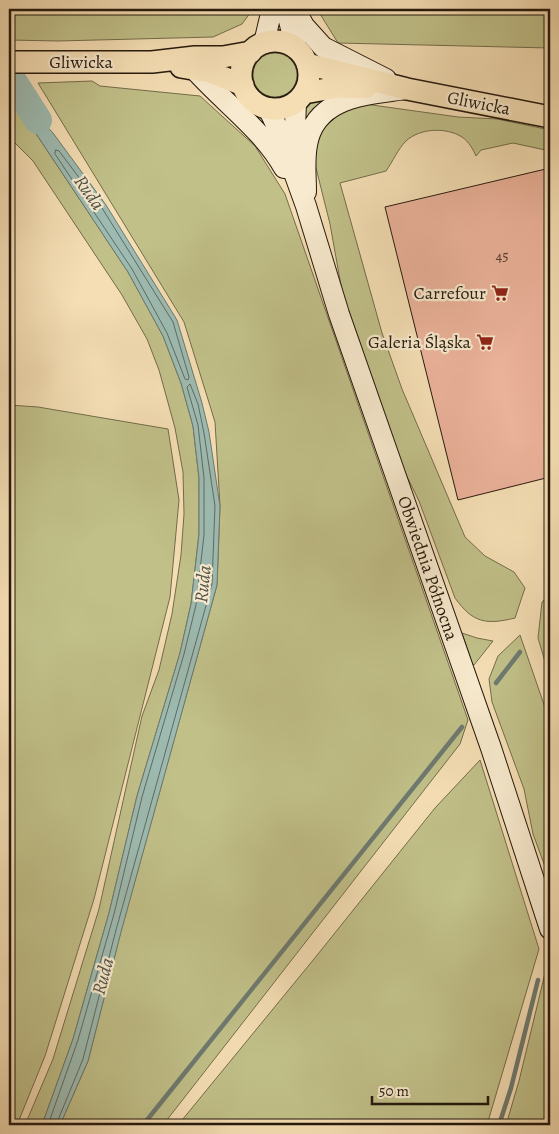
<svg xmlns="http://www.w3.org/2000/svg" width="559" height="1134" font-family="Alegreya,serif">
<style>
.green{fill:#c1c089;stroke:#736c4b}
.water{fill:#9dbbb2;stroke:#6d7a70}
.lines{fill:none;stroke-linecap:round;stroke-linejoin:round}
.shore{stroke:#616a60;stroke-width:1}
.stream{stroke:#6d7a70;stroke-width:4.5}
.river{stroke:#9dbbb2;stroke-width:28}
.building{fill:#ebb29a;stroke:#25190d}
.secondary-casing{stroke:#25190d;stroke-width:22}
.primary-casing{stroke:#25190d;stroke-width:24}
.secondary{stroke:#f8eace;stroke-width:20}
.primary{stroke:#f5deb4;stroke-width:21}
.labels{text-anchor:middle;stroke-width:4.5;stroke-linejoin:round;paint-order:stroke}
.number-label{font-size:15px;fill:#563f30}
.street-label{font-size:18px;fill:#25190d;stroke:#f8eace}
.poi-label{font-size:18px;fill:#25190d;stroke:#f8eace;text-anchor:end}
.water-label{font-size:19px;font-style:italic;fill:#4f5247;stroke:#f8eace}
</style>
<rect width="100%" height="100%" fill="#f5deb4"/>
<filter id="stains"><feTurbulence type="fractalNoise" baseFrequency=".004" numOctaves="4"/><feColorMatrix values="0 0 0 0 .2 0 0 0 0 .09 0 0 0 0 .02 0 0 0 .5 -.17"/></filter>
<radialGradient id="worn" r=".72"><stop offset=".6" stop-color="#630" stop-opacity="0"/><stop offset="1" stop-color="#630" stop-opacity=".3"/></radialGradient>
<!-- green -->
<path class="green" d="M9 9H253L242 24 213 37 58 41 9 40Z
M317 9H550V48L338 43Z
M253 75a22 22 0 1 1 44 0a22 22 0 1 1-44 0Z
M92 81 100 86 200 96 255 146 285 194 468 720 460 744 163 1125H60L88 1061 121 931 217 585 220 506 215 422 184 322 38 83Z
M9 93 128 272 163 336 181 383 193 426 199 478V534L191 604 180 653 137 796 109 913 73 1039 42 1125H25L53 1059 99 909 142 716 159 670 172 614 181 555 184 514 183 472 175 428 159 370 147 339 122 295 33 161 9 137Z
M319 97 330 101 301 135C302 115 301 109 319 97Z
M365 104 458 117 497 119 550 130V151L513 143 481 150 476 156C473 149 469 142 462 137 446 127 420 128 406 141 398 149 393 161 386 171L340 183 382 333 402 389 465 537 485 556 514 572 525 588 515 618C486 625 473 623 455 598L419 501 397 456 367 370 342 291 330 224 313 156 319 133 343 110Z
M9 405 38 407 168 429 179 500 170 597 94 899 45 1056 17 1125H9Z
M550 594V678L538 638 542 602Z
M462 633 477 638 493 641 474 665 472 663Z
M520 635 550 722V880L533 834 524 789 492 702 489 679 498 656Z
M480 760 539 949 487 1125H178L314 959 435 808Z
M546 969 550 980V1125H506L519 1081Z"/>
<!-- water -->
<path class="water" d="M31 88C33 107 40 120 53 133L106 205 177 320 202 403 209 432 220 506 217 585 121 932 88 1061 60 1125H42L73 1039 109 913 137 796 180 653 191 604 199 534V478L193 426 181 383 163 336 128 272 9 93V89Z"/>
<g class="lines">
<!-- shore -->
<path class="shore" d="M56 150 59 151 102 208 173 322 189 377 188 380 185 379 167 333 132 269 55 154Z
M48 1125 78 1040 114 914 142 797 184 654 196 605 204 535V478L198 425 187 387 190 384 198 404 204 433 215 506 212 584 116 930 83 1059 56 1125"/>
<!-- stream -->
<path class="stream" d="M496 683 520 652
M143 1125 462 727
M499 1125 511 1088 538 980"/>
<!-- river -->
<path class="river" d="M9 75 38 120"/>
</g>
<!-- building -->
<path class="building" d="M550 168V477L458 500 385 207Z"/>
<g class="lines">
<!-- secondary casing -->
<g class="secondary-casing">
<path id="secondary" d="M286 9 296 48
M295 9 304 26 323 47 386 79
M264 43 272 9
M194 69C223 102 263 130 284 168
M296 102 295 128 299 160
M268 108 279 131 306 206 339 314 491 748 550 929
M306 192C306 177 304 160 307 145 315 96 367 95 406 89"/>
</g>
<!-- primary casing -->
<g class="primary-casing">
<path id="primary" d="M241 75a34 34 0 1 1 68 0a34 34 0 1 1-68 0Z
M9 62H152L195 57H223L251 52
M307 64 407 89 550 117
M181 67 210 72 243 85
M304 93 338 87 366 88"/>
</g>
<!-- secondary -->
<use href="#secondary" class="secondary"/>
<!-- primary -->
<use href="#primary" class="primary"/>
</g>
<!-- icons -->
<defs>
<g id="supermarket-bare" transform="scale(1.35)"><path d="M-6-5.5h2.5l.6 2H6L4.5 2H-2.5L-4.4-4H-6ZM-1.5 3.2a1.3 1.3 0 1 0 .1 0ZM3 3.2a1.3 1.3 0 1 0 .1 0Z" fill="#8f2418" stroke="#f8eace" stroke-width="2.5" paint-order="stroke"/></g>
</defs>
<g fill-rule="evenodd">
<use href="#supermarket-bare" x="500" y="293"/>
<use href="#supermarket-bare" x="485" y="342"/>
</g>
<g class="labels">
<!-- number labels -->
<g class="number-label">
<text x="502" y="261">45</text>
</g>
<!-- street labels -->
<g class="street-label">
<text x="81" y="68">Gliwicka</text>
<text transform="translate(479 103) rotate(11)" y="6">Gliwicka</text>
<text transform="translate(428 568) rotate(71)" y="6">Obwiednia Północna</text>
</g>
<!-- poi labels -->
<g class="poi-label">
<text x="486" y="299">Carrefour</text>
<text x="471" y="348">Galeria Śląska</text>
</g>
<!-- water labels -->
<g class="water-label">
<text transform="translate(90 192) rotate(55)" y="7">Ruda</text>
<text transform="translate(202 584) rotate(-84)" y="7">Ruda</text>
<text transform="translate(102 976) rotate(-75)" y="7">Ruda</text>
</g>
</g>
<!-- margin -->
<rect width="559" height="1134" fill="none" stroke="#f5deb4" stroke-width="30"/>
<rect x="10" y="10" width="539" height="1114" fill="none" stroke="#25190d" stroke-width="2.5"/>
<rect x="15" y="15" width="529" height="1104" fill="none" stroke="#25190d"/>
<!-- scale -->
<path d="M372 1096v8h116v-8" fill="none" stroke="#25190d" stroke-width="2.5"/>
<text x="379" y="1096" font-size="15" fill="#25190d" stroke="#f8eace" stroke-width="4" paint-order="stroke">50 m</text>
<rect width="100%" height="100%" filter="url(#stains)"/>
<rect width="100%" height="100%" fill="url(#worn)"/>
</svg>
